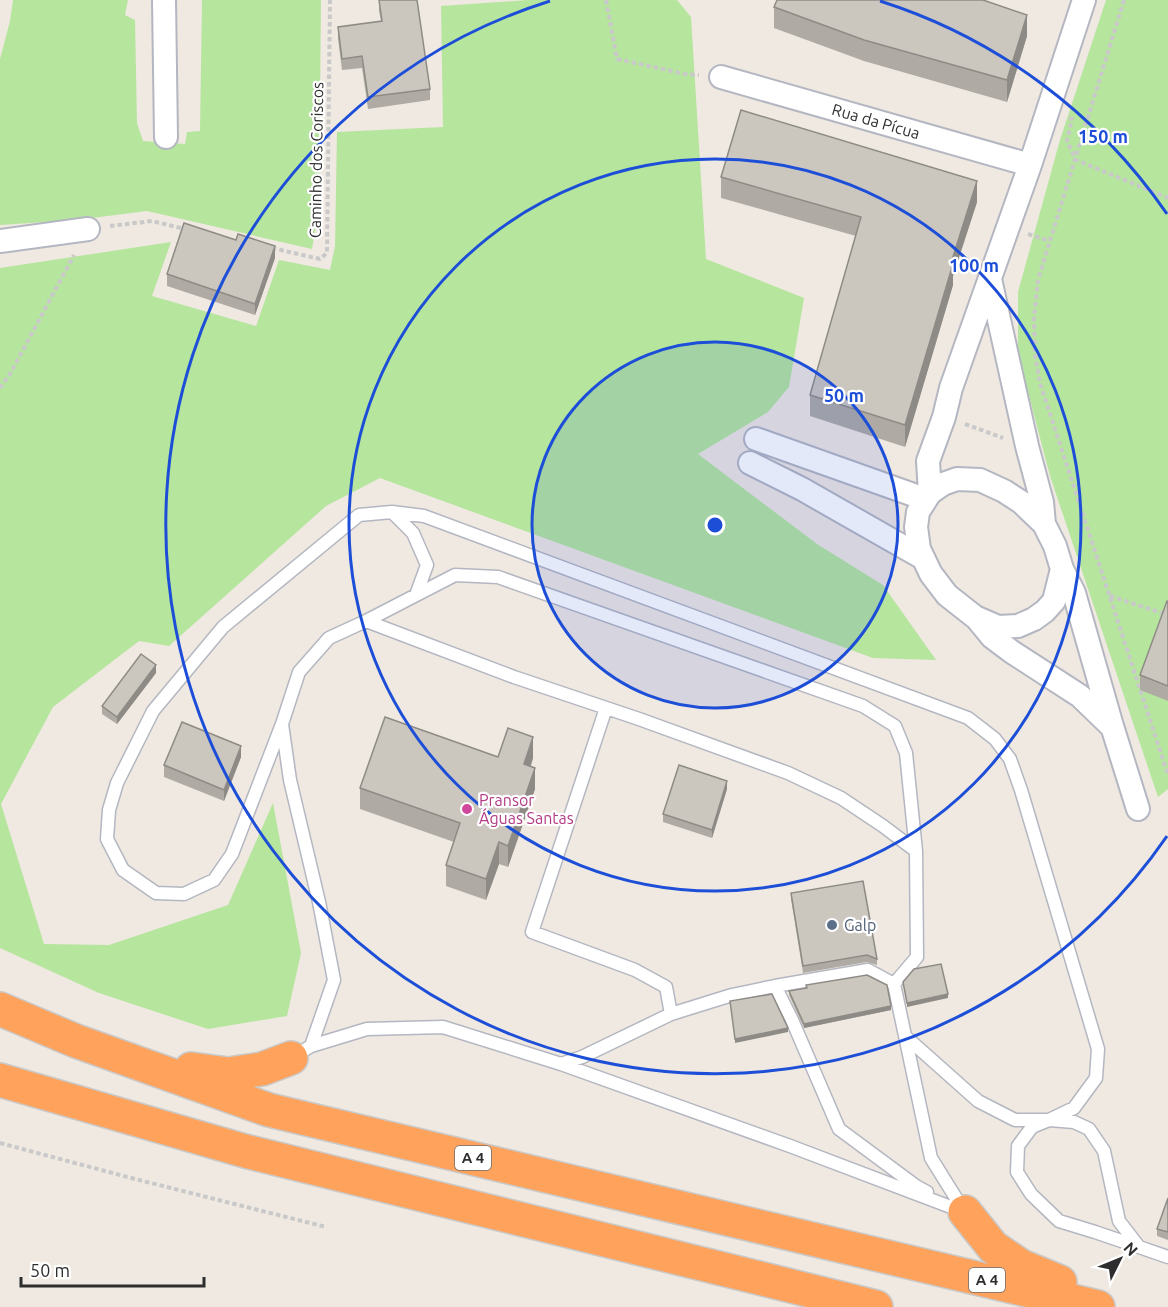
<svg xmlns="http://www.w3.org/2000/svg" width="1168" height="1307" font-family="Ubuntu,sans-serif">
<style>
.green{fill:#b6e59e}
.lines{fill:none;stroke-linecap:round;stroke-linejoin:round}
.service-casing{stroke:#b4b7c1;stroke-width:15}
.minor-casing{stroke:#b4b7c1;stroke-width:26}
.motorway-casing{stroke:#c9c9c9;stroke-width:36}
.path{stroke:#c9c9c9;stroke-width:4;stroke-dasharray:4.5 3;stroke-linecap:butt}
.service{stroke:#fff;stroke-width:12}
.minor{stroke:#fff;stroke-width:22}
.motorway{stroke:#ffa35c;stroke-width:33}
.wall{fill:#afaba4}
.shaded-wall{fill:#8e8b86}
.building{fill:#cbc7bf;stroke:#8e8b86;stroke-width:1.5}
.ring{fill:none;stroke:#1d4ed8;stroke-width:3}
.hotel-dot{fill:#d1479c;stroke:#fff;stroke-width:2}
.service-dot{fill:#5c6f8a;stroke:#fff;stroke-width:2}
.labels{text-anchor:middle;stroke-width:4.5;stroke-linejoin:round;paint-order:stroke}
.shield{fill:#fff;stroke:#6d6d6d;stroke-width:1.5}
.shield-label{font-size:15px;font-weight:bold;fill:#2e2e2e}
.street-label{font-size:16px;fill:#2e2e2e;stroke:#fff}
.hotel-label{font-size:16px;fill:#b23c85;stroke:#fff;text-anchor:start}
.service-label{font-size:16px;fill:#4e5e75;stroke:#fff;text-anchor:start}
.centre{fill:#1d4ed8;stroke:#fff;stroke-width:3}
.ring-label{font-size:18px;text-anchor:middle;font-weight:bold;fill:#1d4ed8;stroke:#fff;stroke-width:4.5;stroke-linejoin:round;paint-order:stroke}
</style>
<rect width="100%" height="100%" fill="#efe9e1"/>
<!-- green -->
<path class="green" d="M13 0H128L125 15 135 20 137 123 143 141 185 144 187 132 200 131 202 0H321L319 208 312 249 147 211 76 220 0 225V59L10 21Z
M528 0H677L691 17 706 259 804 298 789 387 768 412 698 454 817 544 883 585 936 660 873 658 380 478 326 506 169 646 139 641 53 707 1 804 44 944 109 945 228 905 273 803 301 953 287 1016 208 1029 99 993 0 948V268L171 242 152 296 256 326 279 260 330 270 335 246 337 132 443 127 441 6Z
M1106 0H1168V789L1158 797 1050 476 1018 354V292L1060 140Z"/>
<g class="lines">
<!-- service casing -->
<g class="service-casing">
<path id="service" d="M392 512 413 533 427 565 416 595
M366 621 455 575 498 577 863 706 895 726 906 753 916 851
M606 708 532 932 635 970 666 987 671 1014
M282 724 232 854 214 880 184 894 156 893 123 870 107 839 109 810 117 783 153 711 223 627 359 515 392 512 424 516 968 718 995 739 1010 759 1021 790 1098 1049 1096 1078 1074 1108 1049 1120H1015L978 1101 905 1036
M894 984 931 1158 964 1211
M775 986 792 1020 839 1129 916 1186 927 1192
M311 1046 334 980 319 902 290 780 282 724 299 672 329 638 366 621 514 677 639 719 788 773 841 798 883 826 916 851 917 957 894 984
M306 1049 311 1046 367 1029 443 1027 561 1064 790 1146 964 1212
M561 1064 582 1057 671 1014 732 995 775 986 868 970 894 984
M1139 1247 1119 1221 1104 1151 1089 1129 1074 1122 1049 1120 1032 1127 1018 1146 1017 1172 1031 1194 1059 1221 1095 1232 1139 1247 1168 1257"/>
</g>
<!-- minor casing -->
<g class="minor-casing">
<path id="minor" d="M164 0 166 137
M721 77 1030 165
M0 241 88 229
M990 279 1027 446 1042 502 1044 524
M756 439 925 499
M750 463 802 489 923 558
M930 493 943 484 957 479 980 480 1004 491 1021 502 1044 524 1055 546 1062 569 1054 601 1045 611 1034 619 1018 626 998 627 975 617 947 595 931 574 919 549 916 527 918 512 930 493 928 461 944 417 951 388 1030 165 1084 0
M1062 569 1074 593 1112 726 1138 809
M978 620 992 637 1012 652 1080 696 1111 726"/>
</g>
<!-- motorway casing -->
<g class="motorway-casing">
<path id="motorway" d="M0 1009 76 1041 269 1110 1098 1307
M191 1069 228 1074 262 1069 291 1058
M0 1080 245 1151 876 1307
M965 1212 993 1247 1021 1266 1060 1282"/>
</g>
<!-- path -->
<path class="path" d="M606 0 617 59 685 74 699 75
M1124 0 1038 280 1034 318 1035 355 1040 383 1168 775
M1069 118 1072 119 1067 141 1076 160 1168 198
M110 226 152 221 185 229
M1028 234 1050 241
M272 248 320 259 327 253 330 0
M0 388 10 374 74 255
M965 424 1003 438
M1110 596 1168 615
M0 1143 135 1179 326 1227"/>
<!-- service -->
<use href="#service" class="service"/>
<!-- minor -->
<use href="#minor" class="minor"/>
<!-- motorway -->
<use href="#motorway" class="motorway"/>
</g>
<!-- wall -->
<path class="wall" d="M379 0 430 89V100L368 109 362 68 342 70 338 39V27L381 21 379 11Z
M774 7 1027 36 1007 102 864 61 774 28Z
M721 177 977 202 953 276V285L905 447 810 416V395L856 236 721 198Z
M275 258 255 315 167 286V274Z
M1168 602V701L1140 690V675Z
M156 673 117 724 102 714V706Z
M241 757 224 801 164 777V765Z
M498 757 533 758 531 766 535 789 508 867 499 864 486 900 446 886V865L454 842 360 809V788Z
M727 789 712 838 663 822V814Z
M791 893 877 959V965L867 962 803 973 791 899Z
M806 985 891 1010 804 1028 789 995V991L806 989Z
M1168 1198V1240L1157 1236V1229Z"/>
<!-- shaded-wall -->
<path class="shaded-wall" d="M1027 15V36L1007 102V80Z
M977 181V202L953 276V285L905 447V425L951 263Z
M275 246V258L255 315V304Z
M156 665V673L117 724V717Z
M533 737V758L524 785V764Z
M241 746V757L224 801V790Z
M535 768V789L508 867V846Z
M727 781V789L712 838V830Z
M499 842V864L486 900V879Z
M948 994V998L907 1007V1003Z
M891 1006V1010L804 1028V1024Z
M788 1028V1032L735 1043V1039Z"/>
<!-- building -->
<path class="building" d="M379 0H417L430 89 368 97 362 56 342 59 338 27 382 21Z
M777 0H983L1027 15 1007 80 864 40 774 7Z
M741 110 977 181 951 263 953 264 905 425 810 395 861 217 721 177Z
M184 223 236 240 238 234 275 246 255 304 167 274Z
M1167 601 1168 602V686L1140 675Z
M141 654 156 665 117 717 102 706Z
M385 717 498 757 508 728 533 737 524 764 535 768 508 846 499 842 486 879 446 865 460 823 360 788Z
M182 722 241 746 224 790 164 765Z
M679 765 727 781 712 830 663 814Z
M863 881 877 959 867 955 803 966 791 893Z
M941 964 948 994 907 1003 903 982 914 969Z
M867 975 887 985 891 1006 804 1024 789 991 807 988 806 985Z
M772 994 788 1028 735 1039 730 1001Z
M1168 1198V1232L1157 1229Z"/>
<!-- distance rings -->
<circle cx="715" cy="525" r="183" fill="#1d4ed8" fill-opacity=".12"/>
<g class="ring">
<circle cx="715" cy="525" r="183"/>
<circle cx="715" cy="525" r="366"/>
<path d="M1167 836A549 549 0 1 1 550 1M880 1A549 549 0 0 1 1167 214"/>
</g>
<!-- markers -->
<circle class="hotel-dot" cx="467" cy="809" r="6"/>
<circle class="service-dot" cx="832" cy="925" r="6"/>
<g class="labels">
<!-- shield labels -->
<g class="shield">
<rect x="455" y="1146" width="36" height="24" rx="4.5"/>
<rect x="969" y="1268" width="36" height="24" rx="4.5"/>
</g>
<g class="shield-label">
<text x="473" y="1163">A 4</text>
<text x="987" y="1285">A 4</text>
</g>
<!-- street labels -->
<g class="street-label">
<text transform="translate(876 121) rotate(16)" y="6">Rua da Pícua</text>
<text transform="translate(316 160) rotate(-89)" y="6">Caminho dos Coriscos</text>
</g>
<!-- hotel labels -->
<g class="hotel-label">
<text x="479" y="806">Pransor<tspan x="479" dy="18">Águas Santas</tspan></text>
</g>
<!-- service labels -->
<g class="service-label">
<text x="844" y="931">Galp</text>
</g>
</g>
<circle cx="715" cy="525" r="9" class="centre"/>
<g class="ring-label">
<text x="1103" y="143">150 m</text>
<text x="974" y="272">100 m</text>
<text x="844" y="402">50 m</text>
</g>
<!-- north arrow -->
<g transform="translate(1120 1259) rotate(47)" stroke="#ffffff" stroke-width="4.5" paint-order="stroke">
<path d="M0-4.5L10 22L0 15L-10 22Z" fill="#2e2e2e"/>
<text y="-9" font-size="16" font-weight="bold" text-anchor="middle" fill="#2e2e2e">N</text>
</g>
<!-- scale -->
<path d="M21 1277v9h183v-9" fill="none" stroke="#2e2e2e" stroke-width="3"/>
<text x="30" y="1277" font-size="18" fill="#2e2e2e" stroke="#ffffff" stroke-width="4.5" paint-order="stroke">50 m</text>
</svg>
